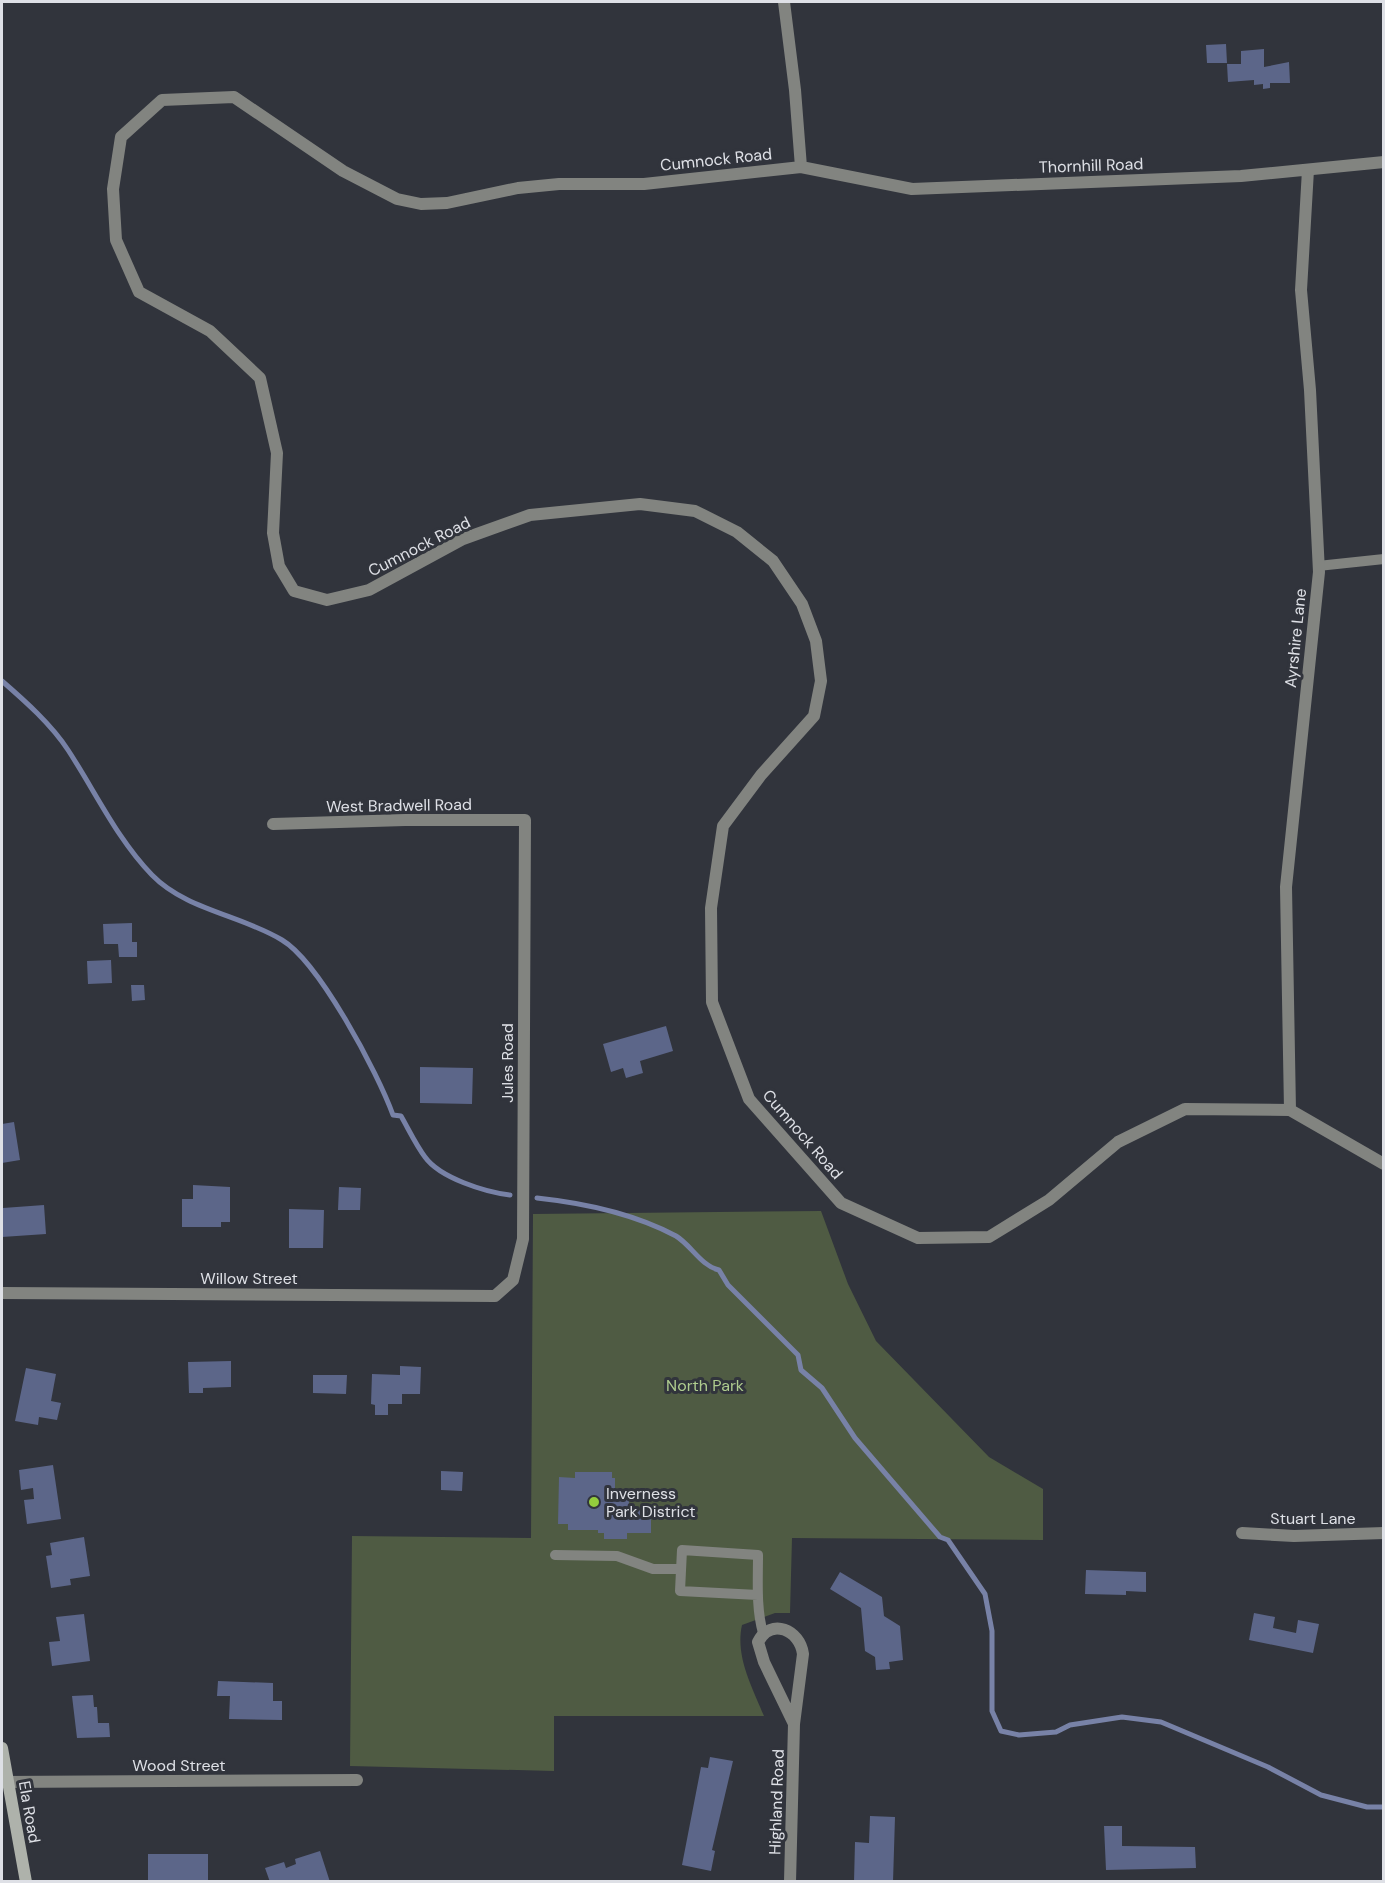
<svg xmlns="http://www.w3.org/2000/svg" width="1385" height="1883" font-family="'DM Sans',sans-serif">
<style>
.green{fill:#4f5b43}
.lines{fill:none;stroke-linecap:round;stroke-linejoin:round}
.stream{stroke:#7882a7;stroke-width:5}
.building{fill:#5c6689}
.service{stroke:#828480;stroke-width:10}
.minor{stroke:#828480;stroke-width:12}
.secondary{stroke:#aeb2ab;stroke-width:12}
.poi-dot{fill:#93cc3d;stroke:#31343c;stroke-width:2}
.labels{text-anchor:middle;stroke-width:6;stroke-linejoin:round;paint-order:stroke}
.street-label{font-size:16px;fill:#dee0e6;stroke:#31343c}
.park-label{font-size:16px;fill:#afcc8f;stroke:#31343c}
.poi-label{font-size:16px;fill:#dee0e6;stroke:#31343c;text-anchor:start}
</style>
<rect width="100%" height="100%" fill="#31343c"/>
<!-- green -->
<path class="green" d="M821 1211 848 1284 876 1341 989 1457 1043 1489V1540L792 1538 790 1613H775L742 1625C735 1656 752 1687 764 1716H554V1771L350 1766 352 1536 531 1538 533 1214Z"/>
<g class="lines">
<!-- stream -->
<path class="stream" d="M2 681C25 701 51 724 68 750 95 791 117 839 152 875 186 910 241 915 282 940 319 962 378 1073 393 1115L401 1116C409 1130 416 1145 425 1157 440 1178 485 1192 510 1195
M537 1198C584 1203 633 1213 676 1236 691 1245 701 1266 719 1270L728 1285 798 1355 801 1370 822 1388 855 1438 940 1537 948 1540 985 1594 992 1631V1711L1001 1731 1019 1735 1056 1732 1070 1725 1122 1717 1161 1722 1268 1767 1321 1795 1367 1807H1384"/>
</g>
<!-- building -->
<path class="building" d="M1226 44 1227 63H1207L1206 45Z
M1264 49V67L1289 62 1290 83H1270V88L1263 89V84L1254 85V80L1228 82 1227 64H1241V51Z
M132 923V942H137V957H119L118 944H104L103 924Z
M111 960 112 983 88 984 87 961Z
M131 985H144L145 1000 132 1001Z
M666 1026 673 1051 640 1061 643 1073 626 1078 623 1068 611 1072 603 1044Z
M420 1067 473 1068 472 1104 420 1103Z
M14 1122 20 1160 2 1163V1124Z
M193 1185 230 1187V1222H221V1227H182V1199H193Z
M339 1187 361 1188 360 1210H338Z
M44 1205 46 1234 2 1237 3 1208Z
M289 1209 324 1210 323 1248H289Z
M231 1361V1387L203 1388V1393H189L188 1362Z
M400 1366 421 1367 420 1394H402V1404H388V1415H375V1405L371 1404 372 1374 400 1375Z
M26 1368 56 1374 51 1401 61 1403 57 1420 39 1417 38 1425 15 1421Z
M313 1375H347L346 1394 313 1393Z
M53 1465 61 1519 27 1524 24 1500 34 1499 33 1488 21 1490 19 1470Z
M441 1471 463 1472 462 1491 441 1490Z
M575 1472H612V1478H615V1494H629V1510H651V1533H627V1539H604V1533H598V1530H568V1524H558L559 1477 575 1478Z
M84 1537 90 1576 70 1579 71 1585 51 1588 46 1556 52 1555 50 1543Z
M1086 1570 1146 1572V1592L1126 1591V1595L1085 1594Z
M840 1572 882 1597 884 1616 900 1626 903 1660 889 1662 890 1669 876 1670 875 1657 865 1651 861 1608 830 1589Z
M1254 1613 1275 1617 1273 1628 1296 1633 1298 1620 1319 1624 1313 1653 1249 1640Z
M84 1614 90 1661 52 1666 49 1642 60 1641 56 1617Z
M218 1681 273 1683V1701H282V1720L229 1719 230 1696H217Z
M93 1695 94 1707H97L98 1723H109L110 1737 77 1738 72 1696Z
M710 1757 733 1761 712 1850 715 1851 711 1871 682 1865 701 1767 708 1768Z
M870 1816 895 1817 893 1882H854L855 1842 869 1843Z
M1104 1826H1122V1846L1195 1847 1196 1868 1106 1870Z
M320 1851 330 1882H270L265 1868 284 1862 286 1868 296 1864 295 1859Z
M148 1854H208V1882H148Z"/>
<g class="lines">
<!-- service -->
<path class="service" d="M1318 566 1384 559
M555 1555 617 1556 653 1569H681
M758 1595 680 1591 682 1550 758 1555C758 1581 756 1608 763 1633"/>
<!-- minor -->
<path class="minor" d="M784 2 795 90 801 167
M1384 162 1241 176 912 189 801 167 644 184H559L518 188 447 203 421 204 397 199 343 171 234 97 162 100 121 137 113 189 116 240 139 292 210 331 260 378 277 453 273 533 279 566 294 591 327 600 369 590 463 539 530 515 640 504 695 511 737 532 773 561 802 604 816 641 821 681 814 716 761 775 723 826 711 908 712 1002 749 1099 841 1203 918 1238 989 1237 1049 1200 1118 1142 1185 1109 1290 1110 1384 1164
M1290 1110 1286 887 1319 572 1310 390 1301 290 1308 170
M2 1293 495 1296 513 1280 523 1239 525 820H405L273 824
M1242 1533 1294 1536 1384 1533
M2 1782 357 1780
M790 1882 794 1724 803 1654C800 1630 771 1617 758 1642L764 1662 794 1724"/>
<!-- secondary -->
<path class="secondary" d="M2 1748 26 1882"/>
</g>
<!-- markers -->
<circle class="poi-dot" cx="594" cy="1502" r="6"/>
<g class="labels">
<!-- street labels -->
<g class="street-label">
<text transform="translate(716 159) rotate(-6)" y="6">Cumnock Road</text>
<text transform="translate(1091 165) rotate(-2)" y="6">Thornhill Road</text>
<text transform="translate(419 546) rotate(-27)" y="6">Cumnock Road</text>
<text transform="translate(1295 638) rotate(-84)" y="6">Ayrshire Lane</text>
<text transform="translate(399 805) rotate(-1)" y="6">West Bradwell Road</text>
<text transform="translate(507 1063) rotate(-90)" y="6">Jules Road</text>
<text transform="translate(803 1134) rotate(49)" y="6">Cumnock Road</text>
<text x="249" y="1284">Willow Street</text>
<text x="1313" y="1524">Stuart Lane</text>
<text x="179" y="1771">Wood Street</text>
<text transform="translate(776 1802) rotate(-88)" y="6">Highland Road</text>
<text transform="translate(30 1812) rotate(80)" y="6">Ela Road</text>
</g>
<!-- park labels -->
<g class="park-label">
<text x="705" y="1391">North Park</text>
</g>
<!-- poi labels -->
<g class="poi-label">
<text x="606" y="1499">Inverness<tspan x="606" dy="18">Park District</tspan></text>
</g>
</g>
<!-- border -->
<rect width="1385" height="1883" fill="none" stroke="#dee0e6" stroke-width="6"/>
</svg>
